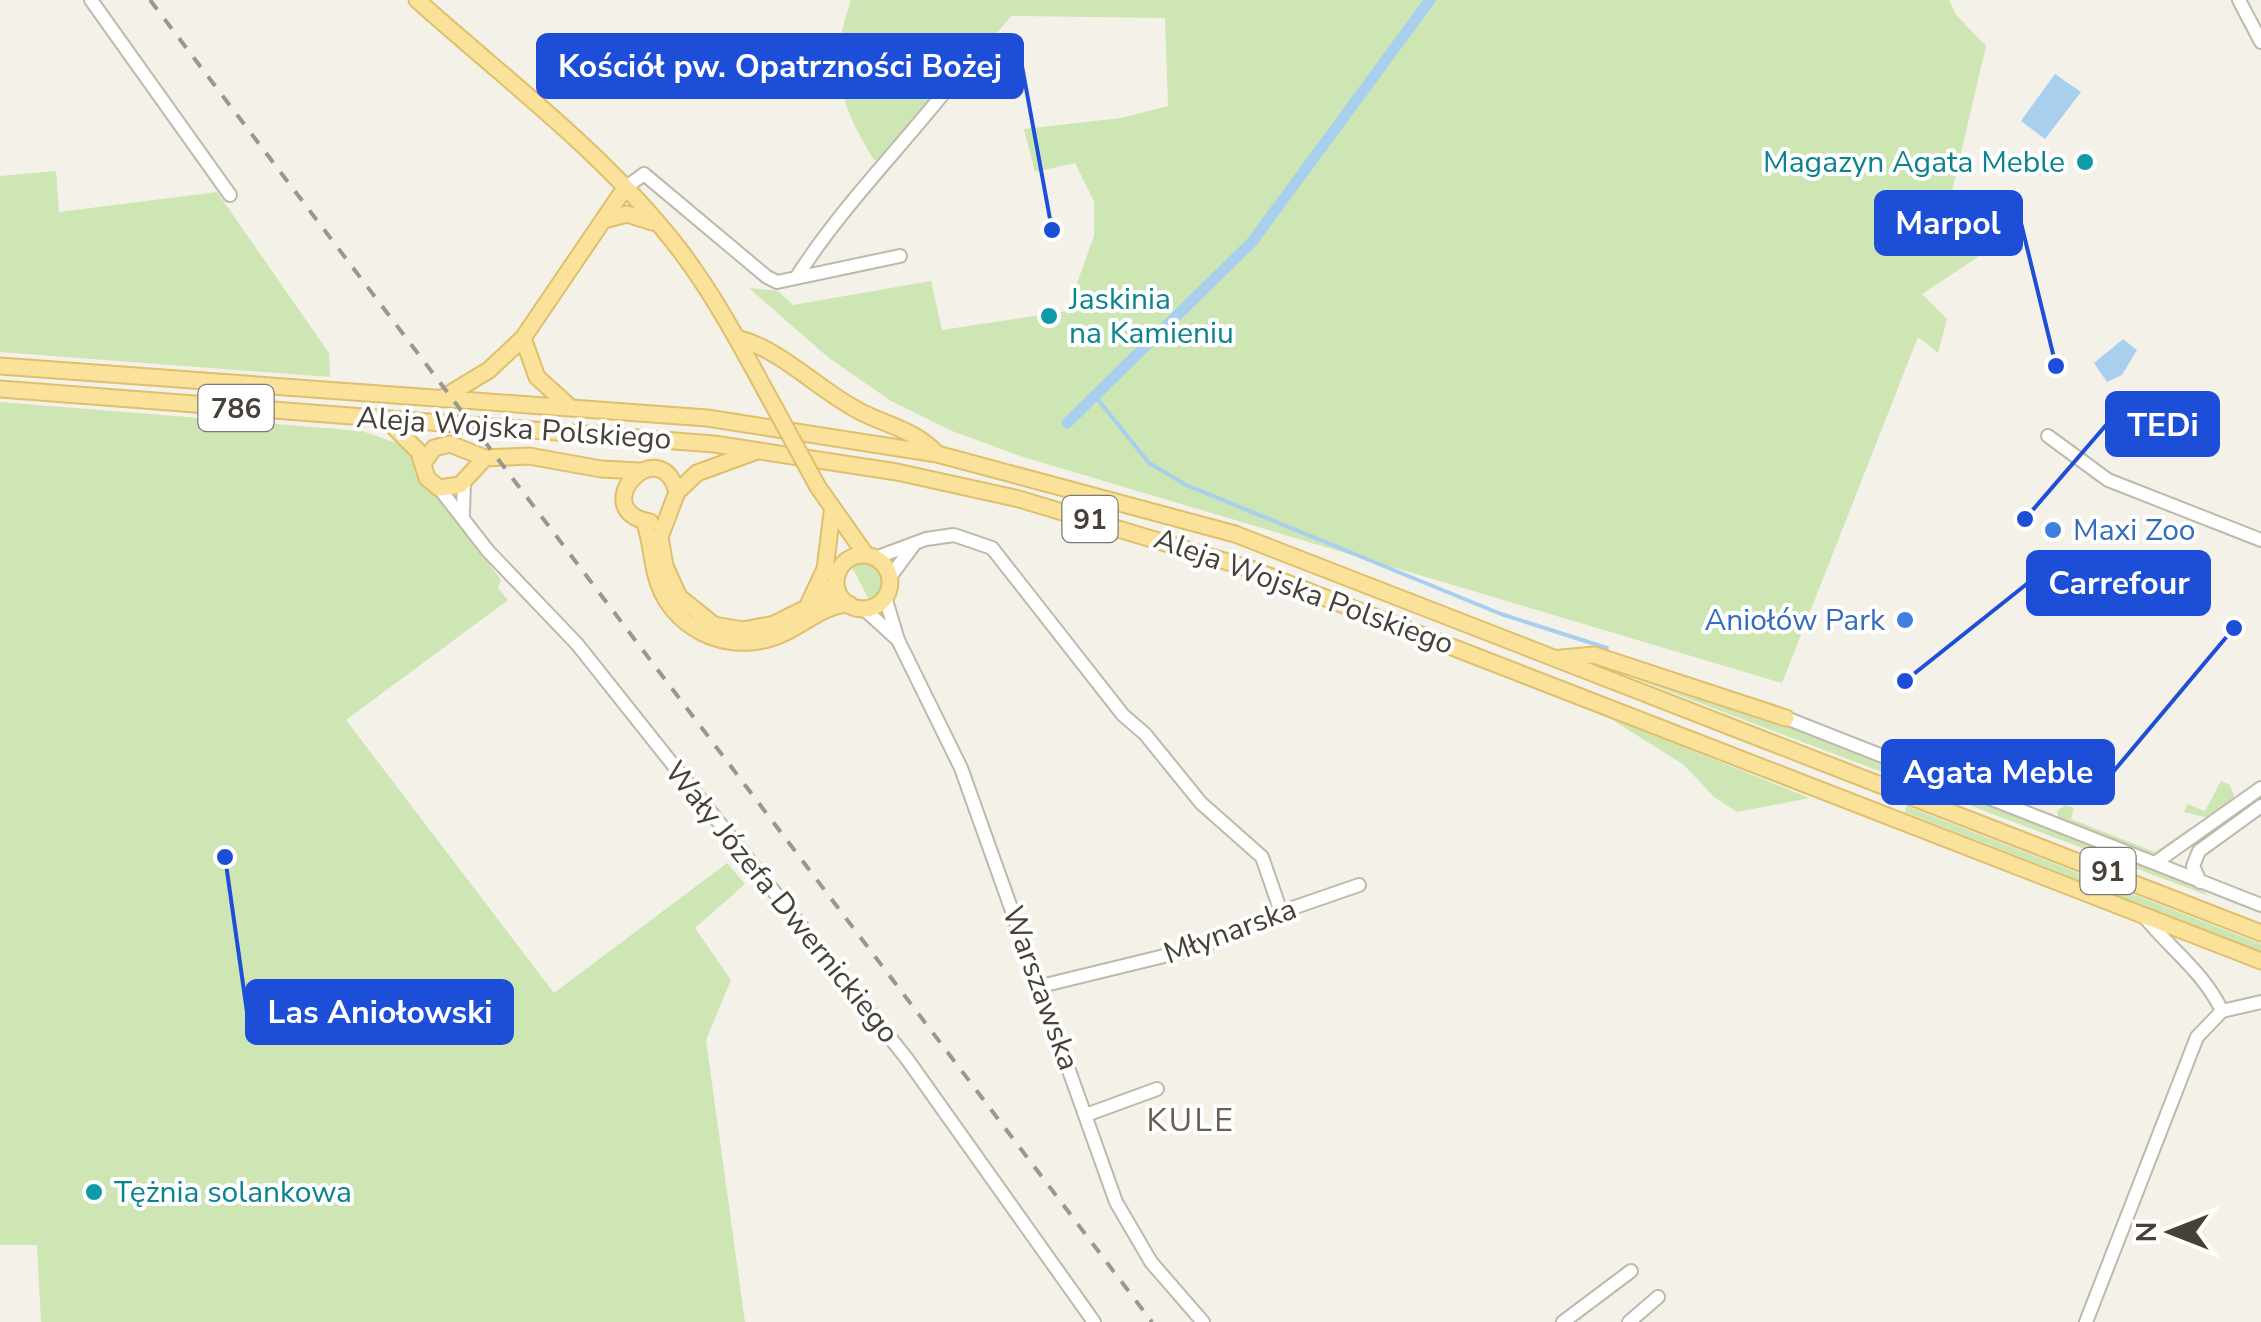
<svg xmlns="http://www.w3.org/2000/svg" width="2261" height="1322" font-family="'Nunito Sans',sans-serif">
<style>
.green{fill:#cee6b3}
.water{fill:#a8cfed}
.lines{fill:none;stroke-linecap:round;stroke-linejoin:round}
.stream{stroke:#a8cfed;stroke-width:4}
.canal{stroke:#a8cfed;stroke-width:11}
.minor-casing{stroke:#bfb9ab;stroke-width:16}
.major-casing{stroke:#dfbf6b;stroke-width:19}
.minor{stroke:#fff;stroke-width:12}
.major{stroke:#fae29b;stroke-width:15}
.rail{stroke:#979797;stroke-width:4;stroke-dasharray:12 12;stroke-linecap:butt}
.major-bridge-casing{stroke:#dfbf6b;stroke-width:19;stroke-linecap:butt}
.major-bridge{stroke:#fae29b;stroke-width:15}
.culture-dot{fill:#0f9aa8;stroke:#fff;stroke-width:4}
.shop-dot{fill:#3f7fe0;stroke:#fff;stroke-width:4}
.labels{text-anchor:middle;stroke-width:8;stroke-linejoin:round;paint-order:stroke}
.shield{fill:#fff;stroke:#7e7a73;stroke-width:2.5}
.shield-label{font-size:28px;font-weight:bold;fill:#474137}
.culture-label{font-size:30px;fill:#0d838f;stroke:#fff;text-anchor:start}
.street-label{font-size:30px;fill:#474137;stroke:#fff}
.shop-label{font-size:30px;fill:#366cbe;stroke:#fff;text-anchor:start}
.neighbourhood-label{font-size:32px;letter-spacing:2.5px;fill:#695f4f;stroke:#fff}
.leader{fill:none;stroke:#1d4ed8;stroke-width:4}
.callout-dot{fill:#1d4ed8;stroke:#fff;stroke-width:4}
.callout{fill:#1d4ed8;stroke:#1d4ed8;stroke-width:4}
.callout-label{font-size:32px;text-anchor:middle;font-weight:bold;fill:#fff}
</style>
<rect width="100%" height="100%" fill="#f4f1e9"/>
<!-- green -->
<path class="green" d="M851 0H1949L1956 15 1986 46 1949 204 1990 249 1922 294 1947 319 1938 353 1918 337 1782 683 1020 456 952 431 891 401 829 358 749 288 778 291 793 305 931 281 942 330 1067 311 1094 236V201L1075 163 1035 172 1024 129 1121 118 1168 106 1165 18 1011 16 987 45 979 37 959 35 939 61 951 73 879 161 874 160C838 101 828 67 851 0Z
M56 171 59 212 217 192 329 353 330 377 0 352V176Z
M0 402 362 431 405 446 501 580 498 588 508 600 346 720 554 993 727 863 745 884 695 928 731 980 706 1040 745 1322H41L37 1245H0Z
M864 562 875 565 882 577 879 593 869 600 852 567Z
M1589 661 1827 738 2195 885 2209 896Z
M1608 717 1810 798 1737 812 1714 797 1684 765Z
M2221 781 2230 785 2235 799 2212 819 2184 812 2187 804 2205 811Z
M2065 805 2074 808 2071 819 2155 852 2191 827 2193 832 2155 856 2150 855 2059 819 2057 811Z
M1906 806 2261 944V952L1905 812Z"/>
<!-- water -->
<path class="water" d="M2055 74 2081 92 2045 139 2021 121Z
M2123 339 2137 350 2122 375 2107 382 2094 363Z"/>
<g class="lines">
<!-- stream -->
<path class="stream" d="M1095 396 1149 463 1186 485 1501 614 1607 648"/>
<!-- canal -->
<path class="canal" d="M1067 423 1252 242 1430 0"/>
<!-- minor casing -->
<g class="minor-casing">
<path id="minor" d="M91 0 230 195
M2239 0 2261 42
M625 188 644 174 767 277 777 282 796 278C850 193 925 125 982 42
M796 278 900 256
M2048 436 2108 480 2261 540
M439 488 488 551 577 644 907 1059 1094 1322
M463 514 464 481
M875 558 926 539 954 535 992 548 1123 715 1145 734 1201 803 1262 857 1281 912
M890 577 913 546
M885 597 898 640 961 768 1116 1202 1151 1262 1203 1322
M863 608 898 640
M1786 718 2261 905
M2155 863 2261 788
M2200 882 2193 866 2199 851 2261 806
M2143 915C2171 950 2203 971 2222 1011
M1041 986 1201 947 1281 912 1359 885
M1086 1115 1157 1089
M1563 1322 1631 1271
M1629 1322 1658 1297
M2086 1322 2197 1037 2222 1011 2261 1002"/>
</g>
<!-- major casing -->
<g class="major-casing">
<path id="major" d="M417 0C503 77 600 150 672 240 704 280 729 324 753 368
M604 220 627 214 652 222
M523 338 537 377 571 408
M737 338C783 350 820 392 863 413 890 426 918 432 937 454
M0 366 707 418 937 454 1235 534 2261 933
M0 389 714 444 897 472 1019 499 1251 569 2261 961
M441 399 489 370 523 338 625 188
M385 418 419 452 427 478 439 488 460 485 485 458
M757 451 697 473 677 492 660 537 665 566 679 597 714 625 743 630 774 624 822 600 836 584
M424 462 434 448 450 444 485 458 529 456 601 469 640 471
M818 487 866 555
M644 521C652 541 651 562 658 582 676 635 737 657 786 632 807 622 825 605 849 604
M650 522C585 510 659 429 677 492
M836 582a27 27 0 1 1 54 0a27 27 0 1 1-54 0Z
M809 603 825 569 832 513
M1561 658 1594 655 1786 718"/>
</g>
<!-- minor -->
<use href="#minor" class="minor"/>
<!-- major -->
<use href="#major" class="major"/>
<!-- rail -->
<path class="rail" d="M150 0 1152 1322"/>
<!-- major-bridge casing -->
<g class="major-bridge-casing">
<path id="major-bridge" d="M753 368 818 487"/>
</g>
<!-- major-bridge -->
<use href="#major-bridge" class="major-bridge"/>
</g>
<!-- markers -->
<g class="culture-dot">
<circle cx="2085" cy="162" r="10"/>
<circle cx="1049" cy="316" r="10"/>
<circle cx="94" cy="1192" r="10"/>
</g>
<g class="shop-dot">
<circle cx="2053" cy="530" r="10"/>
<circle cx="1905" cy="620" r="10"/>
</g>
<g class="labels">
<!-- shield labels -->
<g class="shield">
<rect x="198.5" y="385" width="75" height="46" rx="8"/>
<rect x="1062.5" y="496" width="55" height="46" rx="8"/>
<rect x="2080.5" y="848" width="55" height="46" rx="8"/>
</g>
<g class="shield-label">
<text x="236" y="418">786</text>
<text x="1090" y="529">91</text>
<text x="2108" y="881">91</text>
</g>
<!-- culture labels -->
<g class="culture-label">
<text x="2065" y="172" text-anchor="end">Magazyn Agata Meble</text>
<text x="1069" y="309">Jaskinia<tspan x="1069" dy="34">na Kamieniu</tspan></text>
<text x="114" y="1202">Tężnia solankowa</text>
</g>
<!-- street labels -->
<g class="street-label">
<text transform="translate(514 428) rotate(4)" y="10">Aleja Wojska Polskiego</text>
<text transform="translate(1304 591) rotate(20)" y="10">Aleja Wojska Polskiego</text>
<text transform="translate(782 902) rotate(51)" y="10">Wały Józefa Dwernickiego</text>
<text transform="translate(1230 931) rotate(-20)" y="10">Młynarska</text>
<text transform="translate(1041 988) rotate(70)" y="10">Warszawska</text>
</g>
<!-- shop labels -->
<g class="shop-label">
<text x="2073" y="540">Maxi Zoo</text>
<text x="1885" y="630" text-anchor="end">Aniołów Park</text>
</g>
<!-- neighbourhood labels -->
<g class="neighbourhood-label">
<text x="1191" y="1131">KULE</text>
</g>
</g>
<!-- callouts -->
<path class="leader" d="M1052 230L1022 66M2056 366L2021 223M2025 519L2107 424M1905 681L2028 583M2234 628L2113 772M225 857L247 1012"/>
<g class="callout-dot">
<circle cx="1052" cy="230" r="10"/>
<circle cx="2056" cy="366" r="10"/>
<circle cx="2025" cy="519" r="10"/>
<circle cx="1905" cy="681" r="10"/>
<circle cx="2234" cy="628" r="10"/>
<circle cx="225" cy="857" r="10"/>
</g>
<g class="callout">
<rect x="538" y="35" width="484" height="62" rx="10"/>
<rect x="1876" y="192" width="145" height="62" rx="10"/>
<rect x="2107" y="393" width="111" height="62" rx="10"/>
<rect x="2028" y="552" width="181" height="62" rx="10"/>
<rect x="1883" y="741" width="230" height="62" rx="10"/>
<rect x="247" y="981" width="265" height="62" rx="10"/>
</g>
<g class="callout-label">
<text x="780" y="77">Kościół pw. Opatrzności Bożej</text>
<text x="1948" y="234">Marpol</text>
<text x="2163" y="436">TEDi</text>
<text x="2119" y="594">Carrefour</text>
<text x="1998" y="783">Agata Meble</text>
<text x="380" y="1023">Las Aniołowski</text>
</g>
<!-- north arrow -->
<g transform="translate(2171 1232) rotate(270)" stroke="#ffffff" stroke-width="8" paint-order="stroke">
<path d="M0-8L18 38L0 25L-18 38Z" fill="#474137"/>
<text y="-15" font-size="28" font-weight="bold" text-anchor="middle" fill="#474137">N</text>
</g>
</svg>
